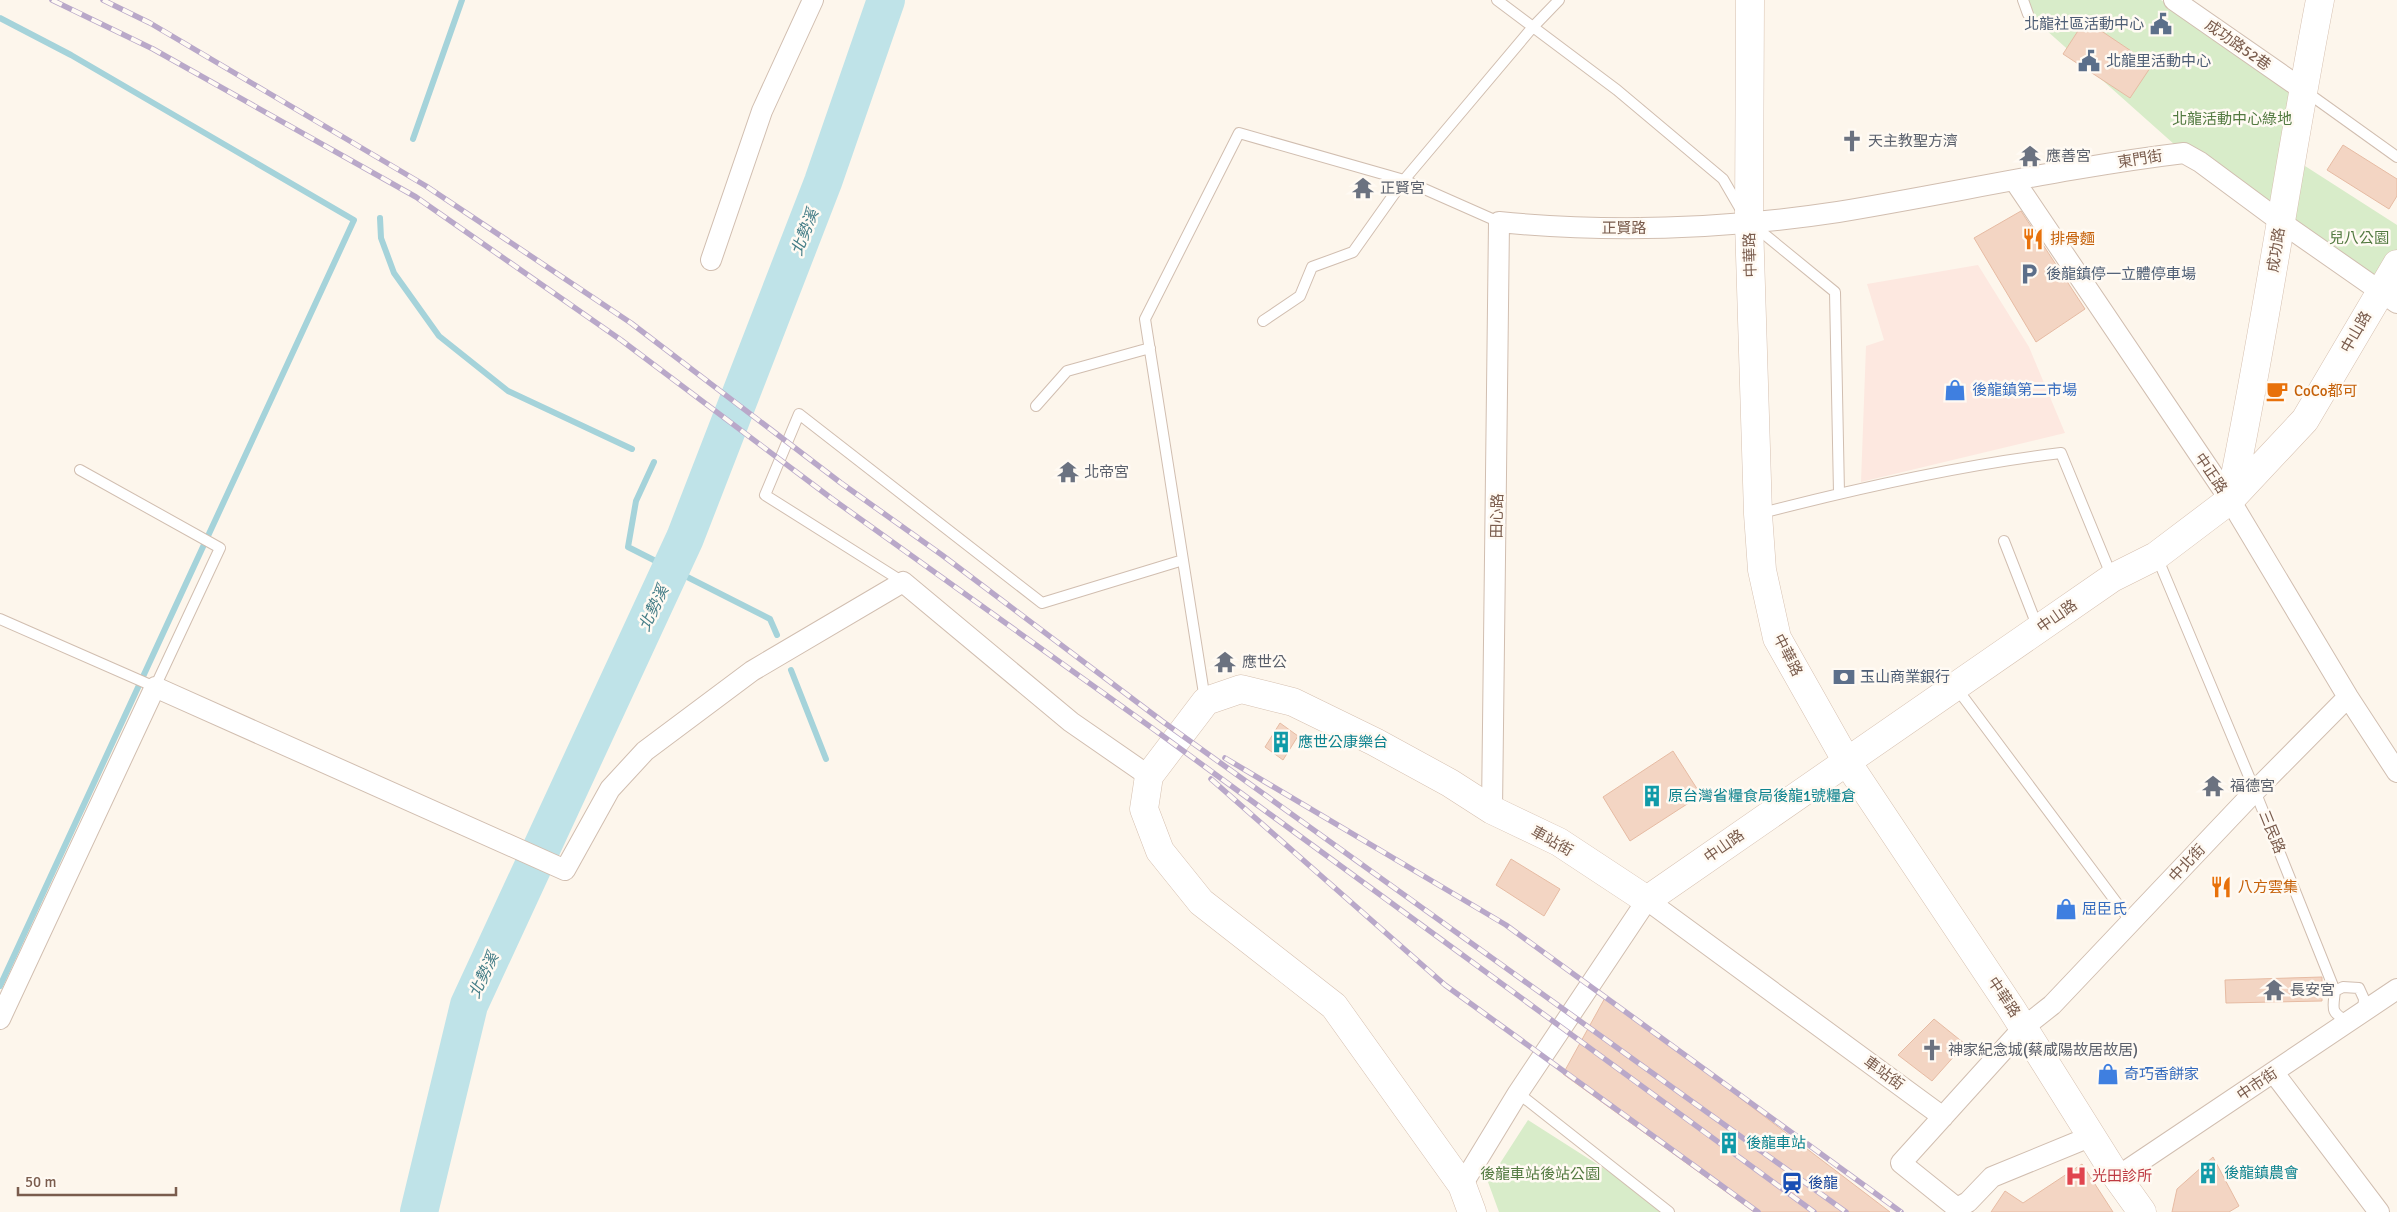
<svg xmlns="http://www.w3.org/2000/svg" width="2397" height="1212" font-family="Signika,'Noto Sans TC',sans-serif">
<style>
.commercial{fill:#fde8e0}
.green{fill:#d8ecc9}
.lines{fill:none;stroke-linecap:round;stroke-linejoin:round}
.stream{stroke:#a5d3da;stroke-width:6}
.river{stroke:#bfe3e8;stroke-width:38}
.building{fill:#f3d5c3;stroke:#e6bba3}
.lane-casing{stroke:#d1beb0;stroke-width:12}
.street-casing{stroke:#d1beb0;stroke-width:22}
.secondary-casing{stroke:#d6c0b0;stroke-width:29}
.lane{stroke:#fff;stroke-width:10}
.street{stroke:#fff;stroke-width:20}
.secondary{stroke:#fff;stroke-width:28}
.rail-casing{stroke:#b9a8c9;stroke-width:5.5}
.rail{stroke:#fffaf3;stroke-width:4;stroke-dasharray:11;stroke-linecap:butt}
.labels{text-anchor:middle;stroke-width:5;stroke-linejoin:round;paint-order:stroke}
.service-label{font-size:15px;fill:#4e5e75;stroke:#fffaf3;text-anchor:start}
.street-label{font-size:15px;fill:#7a5c4d;stroke:#fffaf3}
.park-label{font-size:15px;fill:#537a41;stroke:#fffaf3}
.worship-label{font-size:15px;fill:#5b616d;stroke:#fffaf3;text-anchor:start}
.food-label{font-size:15px;fill:#c56008;stroke:#fffaf3;text-anchor:start}
.shop-label{font-size:15px;fill:#366cbe;stroke:#fffaf3;text-anchor:start}
.culture-label{font-size:15px;fill:#0d838f;stroke:#fffaf3;text-anchor:start}
.health-label{font-size:15px;fill:#be3a42;stroke:#fffaf3;text-anchor:start}
.transit-label{font-size:15px;fill:#164399;stroke:#fffaf3;text-anchor:start}
.water-label{font-size:16px;font-style:italic;fill:#437c86;stroke:#fffaf3}
</style>
<rect width="100%" height="100%" fill="#fdf6ec"/>
<!-- commercial -->
<path class="commercial" d="M1978 265 2029 347 2065 433 1861 482 1866 346 1884 340 1867 284Z"/>
<!-- green -->
<path class="green" d="M2023 0H2161L2300 99 2291 157 2397 225V264L2379 291 2184 153 2028 14Z
M1528 1120 1672 1212H1499L1488 1182Z"/>
<g class="lines">
<!-- stream -->
<path class="stream" d="M0 18 71 55 354 220 0 986
M413 139 462 0
M380 218 381 238 394 273 439 336 508 391 632 449
M654 462 636 501 628 547 770 619 777 635
M791 670 826 759"/>
<!-- river -->
<path class="river" d="M419 1212 469 1005 685 538 823 182 886 0"/>
</g>
<!-- building -->
<path class="building" d="M2085 20 2152 65 2130 98 2063 54Z
M2343 145 2397 179V196L2389 209 2327 170Z
M2021 211 2085 309 2036 342 1974 238Z
M1280 723 1298 736 1283 760 1265 747Z
M1673 751 1701 795 1630 841 1603 797Z
M1511 859 1560 889 1544 916 1496 885Z
M2322 977V1001L2226 1003 2225 980Z
M1606 996 1890 1212H1754L1563 1074Z
M1934 1019 1965 1044 1932 1081 1898 1055Z
M2213 1157 2239 1206 2229 1212H2172L2177 1189Z
M2082 1164 2113 1212H1991L2005 1191 2023 1203Z"/>
<g class="lines">
<!-- lane casing -->
<g class="lane-casing">
<path id="lane" d="M1497 0 1617 90 1723 179 1741 210
M2023 0 2028 14
M2305 91 2397 157
M1753 225 1835 292 1839 493
M1263 321 1300 296 1312 267 1353 252 1404 180 1532 28 1559 0
M1036 406 1067 371 1150 348
M1758 514C1858 488 1959 465 2061 453L2112 577
M2004 541 2038 628
M2157 557 2255 791 2335 991C2333 1009 2330 1012 2347 1021
M903 582 765 495 799 414 1042 603 1183 560
M0 619 155 687 220 548 80 470
M1955 686 2131 922
M1205 700 1145 319 1239 133 1404 180 1499 222
M2335 991 2343 987 2359 988 2364 999 2363 1011
M1518 1093 1669 1212"/>
</g>
<!-- street casing -->
<g class="street-casing">
<path id="street" d="M2174 0 2302 89
M2014 180 2230 500 2348 697 2397 772
M711 260 762 111 813 0
M1492 810 1499 222C1612 233 1726 229 1838 212 1953 193 2068 167 2184 153L2200 162 2281 222 2397 303
M0 1019 155 687 565 870 610 789 645 751 752 671 903 582 1071 722 1149 776
M2274 1073 2379 1212
M2092 1136 1992 1177 1968 1202 1957 1208 1901 1163 2024 1027 2052 1005 2255 791 2348 697
M2117 1177 2397 989
M1462 1185 1518 1093 1647 900 1943 1117"/>
</g>
<!-- secondary casing -->
<g class="secondary-casing">
<path id="secondary" d="M1750 0 1749 222 1758 514 1762 570 1777 638 1847 762 2011 1008 2117 1177 2142 1212
M2230 500C2265 334 2288 166 2320 0
M1472 1212 1462 1185 1334 1006 1201 902 1160 851 1144 809 1149 776 1206 701 1241 689 1293 702 1375 742 1450 783 1492 810 1559 842 1647 900 2112 578 2156 556 2230 500 2305 420 2397 264"/>
</g>
<!-- lane -->
<use href="#lane" class="lane"/>
<!-- street -->
<use href="#street" class="street"/>
<!-- secondary -->
<use href="#secondary" class="secondary"/>
<!-- rail casing -->
<g class="rail-casing">
<path id="rail" d="M52 0 153 49 416 197 621 340 831 498 1152 728 1814 1212
M103 0 150 23 426 186 631 323 841 483 942 555 1162 721 1846 1212
M1225 758 1506 925 1901 1212
M1211 779 1445 985 1758 1212"/>
</g>
<!-- rail -->
<use href="#rail" class="rail"/>
</g>
<!-- icons -->
<defs>
<g id="civic-bare" transform="scale(1.725)"><path d="M-.6-6.5H3V-4.5H.6V-3L4-1V1h2V6H-6V1h2V-1L-.6-3ZM-1.2 2.5V6h2.4V2.5Z" fill="#5c6f8a" stroke="#fffaf3" stroke-width="2.5" paint-order="stroke"/></g>
<g id="church-bare" transform="scale(1.725)"><path d="M-1.2-6h2.4v3.5h3.3v2.4h-3.3V6h-2.4V-.1h-3.3v-2.4h3.3Z" fill="#6b7280" stroke="#fffaf3" stroke-width="2.5" paint-order="stroke"/></g>
<g id="temple-bare" transform="scale(1.725)"><path d="M0-6L5-2H3V0L6.5 2.5H4V6H1.5V3h-3V6H-4V2.5H-6.5L-3 0V-2H-5Z" fill="#6b7280" stroke="#fffaf3" stroke-width="2.5" paint-order="stroke"/></g>
<g id="restaurant-bare" transform="scale(1.725)"><path d="M-5-6h1v4h1v-4h1v4h1v-4h1v5L-1.5 .5V6h-2V.5L-5-1ZM5-6V6H3V1.5H1.5Q1.5-4 5-6Z" fill="#e8710a" stroke="#fffaf3" stroke-width="2.5" paint-order="stroke"/></g>
<g id="parking-bare" transform="scale(1.725)"><path d="M-3.5-5.5H1a3.5 3.5 0 0 1 0 7H-1V5.5H-3.5ZM-1-3.4V-.6H.8a1.4 1.4 0 0 0 0-2.8Z" fill="#5c6f8a" stroke="#fffaf3" stroke-width="2.5" paint-order="stroke"/></g>
<g id="shop-bare" transform="scale(1.725)"><path d="M-5-2.5h2.3a2.7 3.5 0 0 1 5.4 0H5L5.5 6h-11ZM-1.5-2.5h3a1.5 2.3 0 0 0-3 0Z" fill="#3f7fe0" stroke="#fffaf3" stroke-width="2.5" paint-order="stroke"/></g>
<g id="cafe-bare" transform="scale(1.725)"><path d="M-5.5-4.5H6V0H3Q3 3.5 0 3.5H-2.5Q-5.5 3.5-5.5 0ZM3-3.2v2h1.7v-2ZM-6 4.5H4V6H-6Z" fill="#e8710a" stroke="#fffaf3" stroke-width="2.5" paint-order="stroke"/></g>
<g id="bank-bare" transform="scale(1.725)"><path d="M-6-4H6V4H-6ZM0-2.3a2.3 2.3 0 1 0 0 4.6a2.3 2.3 0 1 0 0-4.6Z" fill="#5c6f8a" stroke="#fffaf3" stroke-width="2.5" paint-order="stroke"/></g>
<g id="building-bare" transform="scale(1.725)"><path d="M-4-6H4V6H1V3H-1V6H-4ZM-2.5-4.3h1.7v1.8h-1.7ZM.8-4.3h1.7v1.8H.8ZM-2.5-1h1.7V.8h-1.7ZM.8-1h1.7V.8H.8Z" fill="#0f9aa8" stroke="#fffaf3" stroke-width="2.5" paint-order="stroke"/></g>
<g id="hospital-bare" transform="scale(1.725)"><path d="M-5-5h3v3.5h4V-5h3V5h-3V1.5h-4V5h-3Z" fill="#e0444e" stroke="#fffaf3" stroke-width="2.5" paint-order="stroke"/></g>
<g id="station-bare" transform="scale(1.725)"><path d="M-3-6H3Q5-6 5-4V2Q5 4 3 4L4.5 6H3L1.5 4h-3L-3 6H-4.5L-3 4Q-5 4-5 2V-4Q-5-6-3-6ZM-3.5-4v3h7v-3ZM-3.5 1v1.5H-2V1ZM2 1v1.5H3.5V1Z" fill="#1a4fb4" stroke="#fffaf3" stroke-width="2.5" paint-order="stroke"/></g>
</defs>
<g fill-rule="evenodd">
<use href="#civic-bare" x="2161" y="24"/>
<use href="#civic-bare" x="2089" y="61"/>
<use href="#church-bare" x="1852" y="141"/>
<use href="#temple-bare" x="2030" y="156"/>
<use href="#temple-bare" x="1363" y="188"/>
<use href="#restaurant-bare" x="2033" y="239"/>
<use href="#parking-bare" x="2029" y="274"/>
<use href="#shop-bare" x="1955" y="390"/>
<use href="#cafe-bare" x="2277" y="391"/>
<use href="#temple-bare" x="1068" y="472"/>
<use href="#temple-bare" x="1225" y="662"/>
<use href="#bank-bare" x="1844" y="677"/>
<use href="#building-bare" x="1281" y="742"/>
<use href="#temple-bare" x="2213" y="786"/>
<use href="#building-bare" x="1652" y="796"/>
<use href="#restaurant-bare" x="2221" y="887"/>
<use href="#shop-bare" x="2066" y="909"/>
<use href="#temple-bare" x="2274" y="990"/>
<use href="#church-bare" x="1932" y="1050"/>
<use href="#shop-bare" x="2108" y="1074"/>
<use href="#building-bare" x="1729" y="1143"/>
<use href="#building-bare" x="2208" y="1173"/>
<use href="#hospital-bare" x="2076" y="1176"/>
<use href="#station-bare" x="1792" y="1183"/>
</g>
<g class="labels">
<!-- service labels -->
<g class="service-label">
<text x="2144" y="29" text-anchor="end">北龍社區活動中心</text>
<text x="2106" y="66">北龍里活動中心</text>
<text x="2046" y="279">後龍鎮停一立體停車場</text>
<text x="1860" y="682">玉山商業銀行</text>
</g>
<!-- street labels -->
<g class="street-label">
<text transform="translate(2238 45) rotate(35)" y="5">成功路52巷</text>
<text transform="translate(2140 159) rotate(-9)" y="5">東門街</text>
<text x="1624" y="233">正賢路</text>
<text transform="translate(2276 250) rotate(-81)" y="5">成功路</text>
<text transform="translate(1750 255) rotate(-92)" y="5">中華路</text>
<text transform="translate(2356 332) rotate(-60)" y="5">中山路</text>
<text transform="translate(2211 473) rotate(56)" y="5">中正路</text>
<text transform="translate(1497 516) rotate(-89)" y="5">田心路</text>
<text transform="translate(2057 616) rotate(-35)" y="5">中山路</text>
<text transform="translate(1788 655) rotate(63)" y="5">中華路</text>
<text transform="translate(2272 832) rotate(68)" y="5">三民路</text>
<text transform="translate(1552 841) rotate(29)" y="5">車站街</text>
<text transform="translate(1724 846) rotate(-35)" y="5">中山路</text>
<text transform="translate(2187 863) rotate(-47)" y="5">中北街</text>
<text transform="translate(2004 997) rotate(56)" y="5">中華路</text>
<text transform="translate(1884 1073) rotate(36)" y="5">車站街</text>
<text transform="translate(2257 1084) rotate(-34)" y="5">中市街</text>
</g>
<!-- park labels -->
<g class="park-label">
<text x="2232" y="124">北龍活動中心綠地</text>
<text x="2359" y="243">兒八公園</text>
<text x="1540" y="1179">後龍車站後站公園</text>
</g>
<!-- worship labels -->
<g class="worship-label">
<text x="1868" y="146">天主教聖方濟</text>
<text x="2046" y="161">應善宮</text>
<text x="1380" y="193">正賢宮</text>
<text x="1084" y="477">北帝宮</text>
<text x="1242" y="667">應世公</text>
<text x="2230" y="791">福德宮</text>
<text x="2290" y="995">長安宮</text>
<text x="1948" y="1055">神家紀念城(蔡咸陽故居故居)</text>
</g>
<!-- food labels -->
<g class="food-label">
<text x="2050" y="244">排骨麵</text>
<text x="2294" y="396">CoCo都可</text>
<text x="2238" y="892">八方雲集</text>
</g>
<!-- shop labels -->
<g class="shop-label">
<text x="1972" y="395">後龍鎮第二市場</text>
<text x="2082" y="914">屈臣氏</text>
<text x="2124" y="1079">奇巧香餅家</text>
</g>
<!-- culture labels -->
<g class="culture-label">
<text x="1298" y="747">應世公康樂台</text>
<text x="1668" y="801">原台灣省糧食局後龍1號糧倉</text>
<text x="1746" y="1148">後龍車站</text>
<text x="2224" y="1178">後龍鎮農會</text>
</g>
<!-- health labels -->
<g class="health-label">
<text x="2092" y="1181">光田診所</text>
</g>
<!-- transit labels -->
<g class="transit-label">
<text x="1808" y="1188">後龍</text>
</g>
<!-- water labels -->
<g class="water-label">
<text transform="translate(804 232) rotate(-69)" y="6">北勢溪</text>
<text transform="translate(653 608) rotate(-65)" y="6">北勢溪</text>
<text transform="translate(483 975) rotate(-65)" y="6">北勢溪</text>
</g>
</g>
<!-- scale -->
<path d="M18 1187v8h158v-8" fill="none" stroke="#7a5c4d" stroke-width="2.5"/>
<text x="25" y="1187" font-size="15" fill="#7a5c4d" stroke="#fffaf3" stroke-width="4" paint-order="stroke">50 m</text>
</svg>
